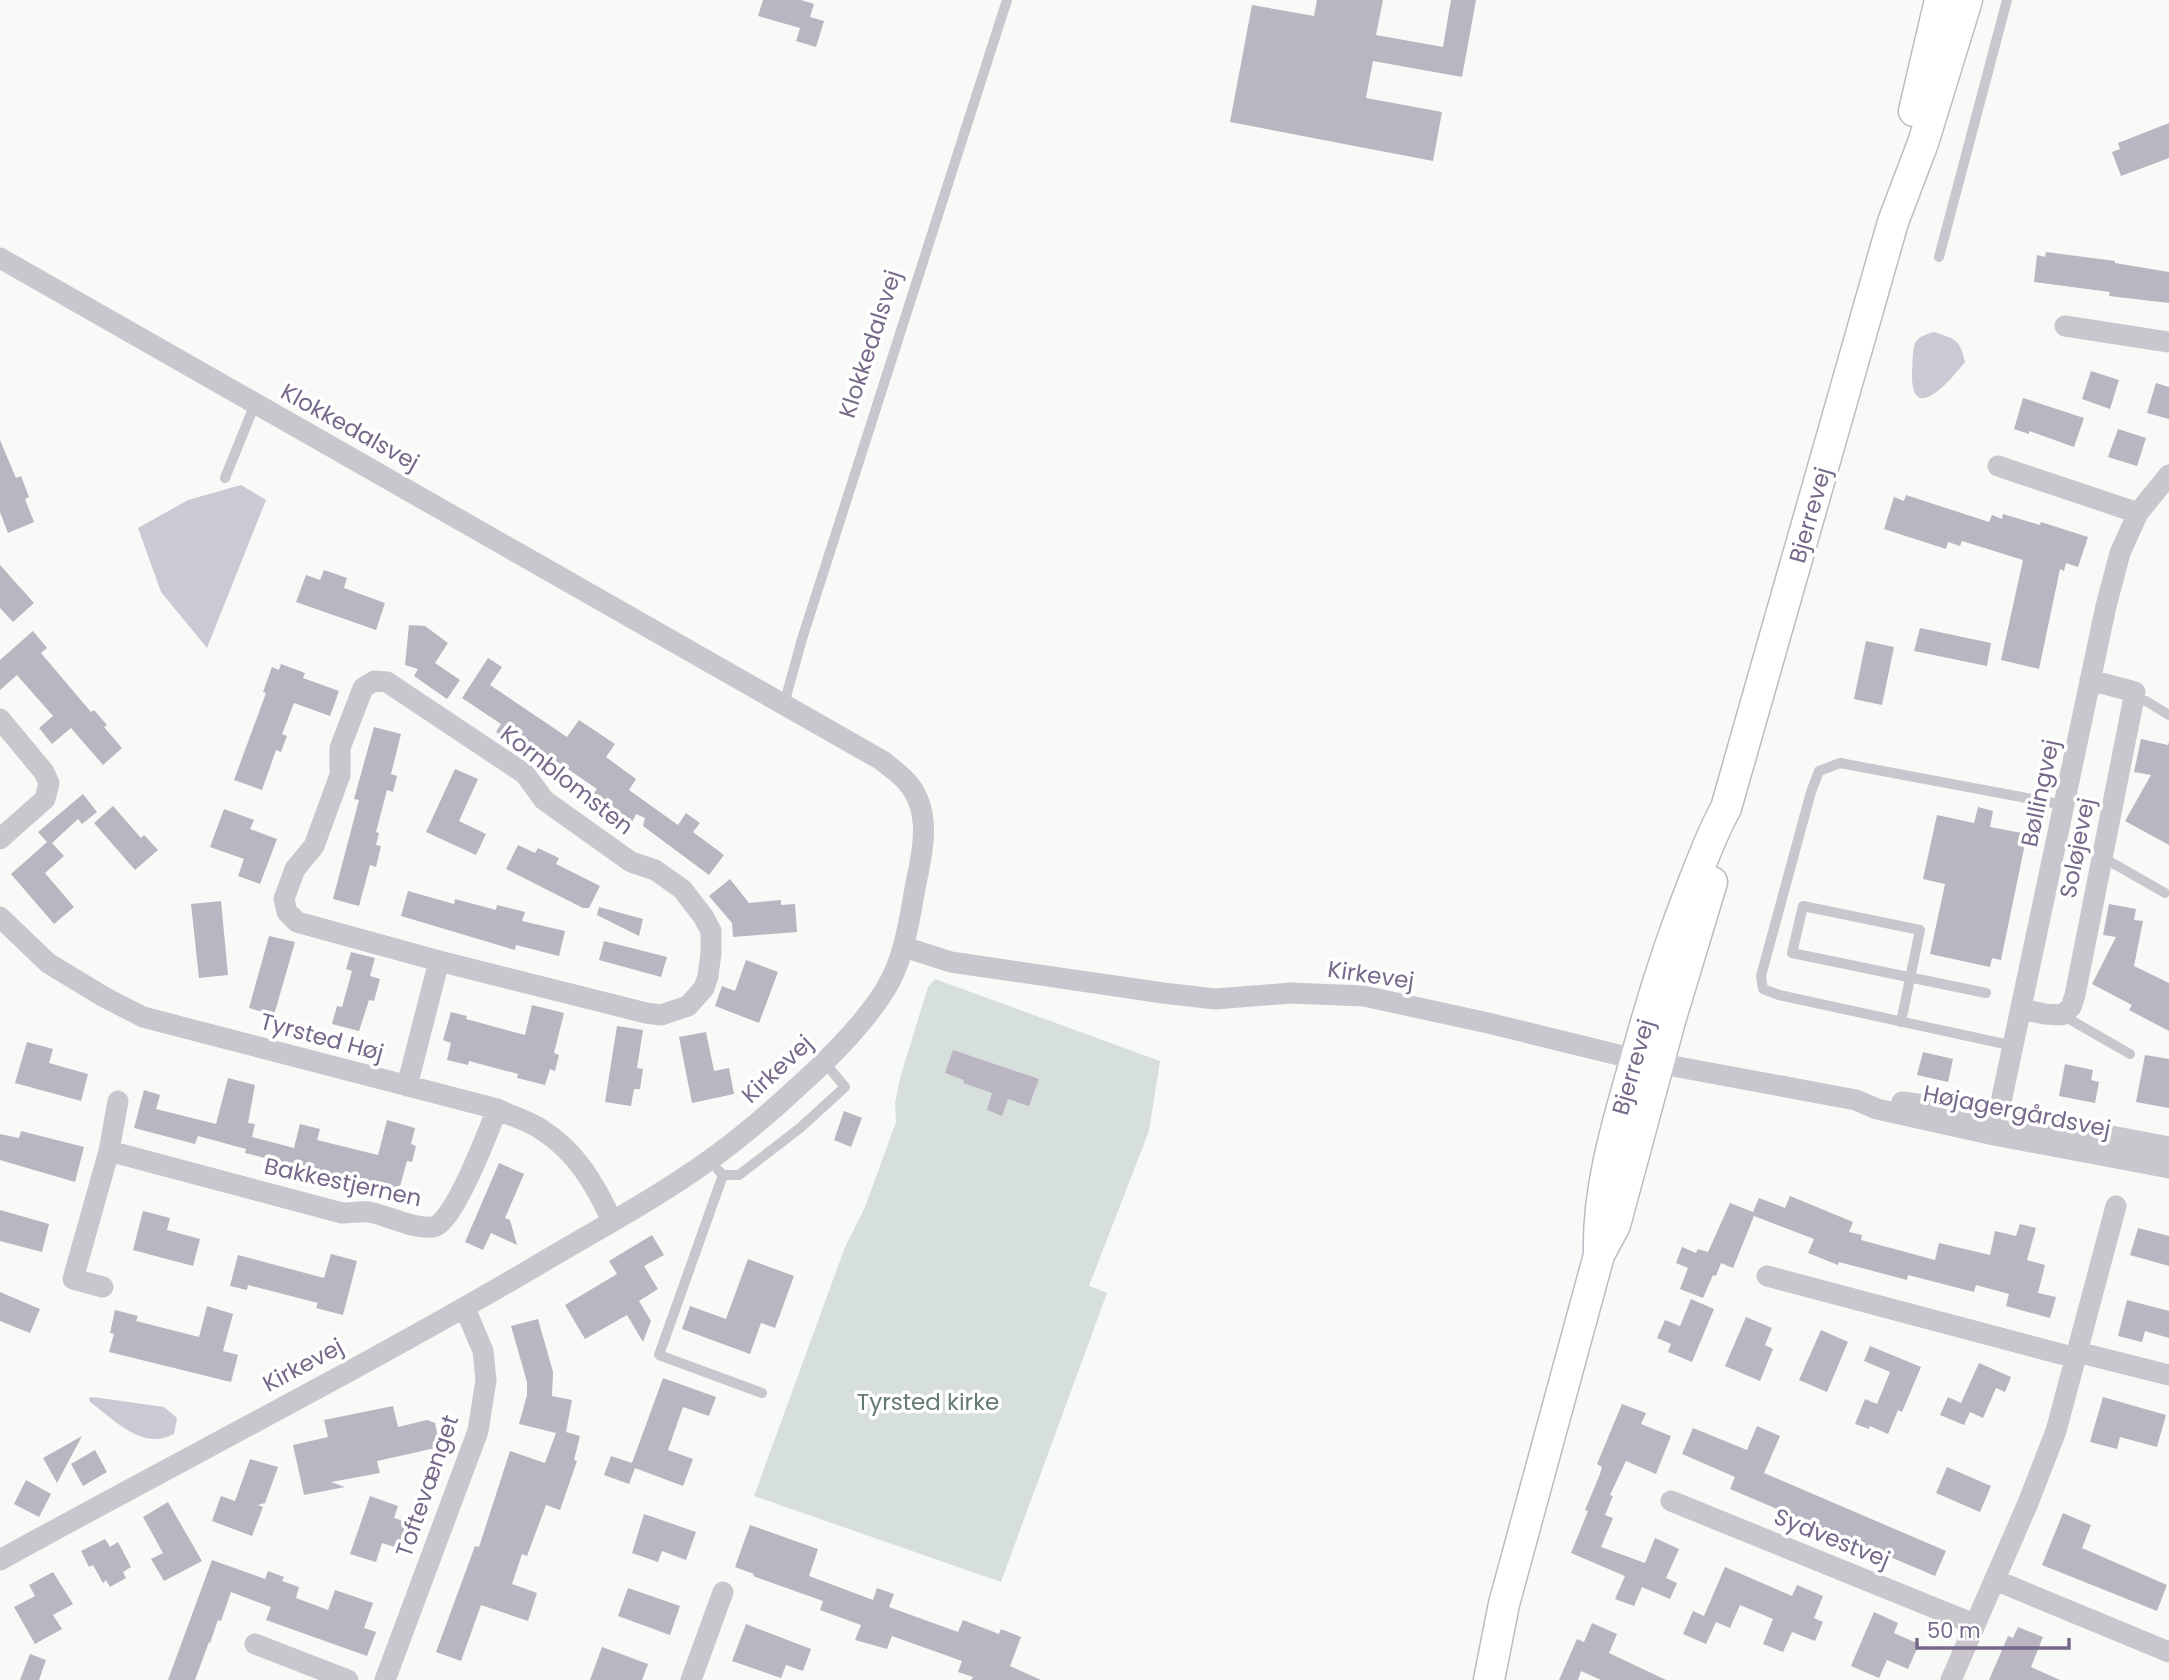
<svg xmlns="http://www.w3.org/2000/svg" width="2169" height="1680" font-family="Poppins,sans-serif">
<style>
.green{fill:#d7dfdc}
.water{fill:#ccc9d5}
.building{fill:#b9b5c1}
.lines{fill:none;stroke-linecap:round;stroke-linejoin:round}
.secondary-casing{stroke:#bebac4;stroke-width:33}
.lane{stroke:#c9c6cd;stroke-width:10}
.street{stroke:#c9c6cd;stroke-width:21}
.secondary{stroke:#fff;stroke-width:30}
.labels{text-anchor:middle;stroke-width:7;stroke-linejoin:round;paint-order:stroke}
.street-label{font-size:23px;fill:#766989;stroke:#fff}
.park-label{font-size:23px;fill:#647a75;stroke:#fff}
</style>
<rect width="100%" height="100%" fill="#f8faf8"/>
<!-- green -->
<path class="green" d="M935 979 1160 1061 1149 1131 1089 1286 1107 1293 1001 1582 754 1496 845 1247 865 1207 896 1122 895 1103 900 1078 928 987Z"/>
<!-- water -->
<path class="water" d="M1934 332C1955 339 1960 339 1965 362 1950 381 1910 428 1912 371 1913 362 1912 351 1915 343 1919 336 1927 334 1934 332Z
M241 485 266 500 207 648 161 592 138 528 188 500Z
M93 1397 164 1407 177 1418 174 1434C142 1451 115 1420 90 1402L89 1398Z"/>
<!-- building -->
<path class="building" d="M763 0H801L814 4 810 17 824 21 816 47 796 41 800 28 758 16Z
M1317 0H1383L1376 35 1443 47 1451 0H1476L1462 77 1373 61 1366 98 1442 112 1433 161 1230 122 1252 5 1314 16Z
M2169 123V158L2121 176 2112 152 2120 149 2118 143Z
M2046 252 2115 261V263L2169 272V303L2109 296 2110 292 2034 282 2037 255 2045 257Z
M2091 371 2119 380 2110 409 2082 399Z
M2156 383 2169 387V419L2147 413Z
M2023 398 2084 418 2074 447 2029 431V434L2014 429Z
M2118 429 2146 438 2137 466 2108 457Z
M0 440 16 478 21 476 29 497 25 499 34 522 8 533 0 512Z
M1906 495 1989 522 1992 515 2002 519 2003 514 2040 525 2041 522 2088 537 2078 567 2066 563 2064 571 2060 569 2039 669 2001 660 2023 560 1962 541 1960 546 1948 542 1946 549 1884 529 1894 497 1904 501Z
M0 565 34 603 13 622 0 608Z
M324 570 347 578 344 588 385 603 376 630 296 602 306 575 320 580Z
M409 625 425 626 448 643 435 663 460 680 447 699 414 676 418 669 405 665Z
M1920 628 1991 643 1987 666 1914 651Z
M33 631 47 648 41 653 91 712 94 710 107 725 104 727 122 748 103 765 71 728 52 744 39 728 53 716 17 675 0 690V660Z
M1866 641 1894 647 1882 705 1854 699Z
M488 658 502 667 490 685 567 737 579 720 615 744 606 757 636 779 629 790 678 825 686 813 700 823 693 832 724 855 709 875 643 826 645 818 636 814 631 824 592 796 597 789 518 735 513 743 496 732 501 724 462 698Z
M281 664 305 673 303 678 339 691 330 716 294 703 282 734 287 736 281 752 276 750 262 790 234 780 266 693 263 692 272 667 279 670Z
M374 727 401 734 391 774 397 776 393 792 387 790 376 832 379 833 376 845 381 846 376 867 370 865 359 906 333 899 359 800 354 799Z
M2141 739 2168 745 2169 742V845L2125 821 2151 775 2134 772Z
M455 769 478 779 459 821 486 834 476 855 426 832Z
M83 794 97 812 82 824 78 819 52 843 64 856 45 873 74 907 54 924 11 874 47 842 38 832Z
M113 806 141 838 144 835 158 850 135 870 94 823Z
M1978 807 1993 811 1990 827 2027 834 2001 960 1992 958 1990 967 1930 954 1945 884 1923 879 1937 815 1974 823Z
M224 809 254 820 250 829 277 839 260 884 238 876 244 859 210 847Z
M518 845 535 853 538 848 559 858 556 864 600 886 589 908H583L506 869Z
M730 879 749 903 781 900V905L795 904 797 932 733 937 732 923 709 896Z
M408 891 454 904 455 899 496 910 497 905 525 912 522 921 565 931 559 956 516 945 515 950 401 916Z
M221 901 228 975 199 978 191 904Z
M2109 904 2136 909 2134 920 2143 921 2134 966 2169 983V1031L2129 1010 2132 1005 2092 984 2116 937 2103 935Z
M599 907 643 919 639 936 597 915Z
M269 936 295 942 274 1015 249 1008Z
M604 941 667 957 661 977 599 960Z
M351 952 375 958 370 976 380 979 374 1001 369 1000 359 1031 332 1024 337 1006 342 1007 352 971 346 969Z
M746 960 778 972 759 1023 715 1006 722 986 735 991Z
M532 1005 564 1013 554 1053 559 1055 555 1071 550 1069 545 1085 517 1078 518 1074 469 1061 468 1065 447 1060 451 1043 443 1040 451 1012 467 1016 466 1019 525 1035Z
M617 1026 643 1030 637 1068 643 1069 640 1089H634L631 1106 605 1102Z
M706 1032 714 1071 729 1068 734 1094 692 1103 679 1037Z
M27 1042 53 1049 49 1063 88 1074 81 1101 15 1083Z
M953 1050 1039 1079 1029 1106 1008 1099 1002 1116 987 1110 992 1093 963 1083 964 1080 945 1073Z
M1923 1052 1953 1059 1948 1082 1917 1075Z
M2145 1055 2169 1059V1108L2136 1102Z
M2065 1064 2093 1070 2091 1080 2099 1082 2095 1103 2059 1096Z
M228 1078 255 1085 248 1123 255 1124 252 1137 294 1148 300 1124 320 1129 317 1140 378 1155 387 1120 415 1128 411 1144 416 1146 412 1162 407 1161 397 1197 369 1189 370 1184 245 1153 246 1149 198 1136 195 1144 134 1128 144 1090 160 1095 156 1109 216 1124Z
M844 1111 862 1118 851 1147 834 1140Z
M21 1131 84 1147 75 1182 0 1160V1134L19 1138Z
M499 1163 524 1174 505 1218 510 1220 517 1245 491 1233 483 1250 465 1242Z
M1790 1196 1853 1222 1849 1232 1862 1235 1861 1240 1935 1260 1939 1243 1990 1255 1995 1231 2016 1236 2020 1224 2036 1228 2027 1260 2045 1265 2038 1293 2056 1297 2050 1318 2006 1306 2009 1294 1976 1285 1974 1292 1908 1275 1907 1280 1839 1262 1838 1265 1808 1253 1814 1239 1754 1216 1733 1268 1721 1263 1716 1276 1713 1275 1703 1298 1680 1289 1688 1268 1676 1263 1682 1247 1696 1253 1698 1249 1708 1252 1730 1203 1753 1212 1759 1198 1785 1208Z
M0 1210 49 1224 42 1252 0 1241Z
M143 1211 170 1218 167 1230 200 1239 193 1266 133 1250Z
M2138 1228 2169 1236V1266L2130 1255Z
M652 1235 664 1255 644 1266 658 1289 639 1301 651 1321 643 1342 627 1315 585 1339 565 1305 617 1274 609 1261Z
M331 1254 357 1261 343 1315 316 1308 318 1303 248 1285 247 1290 230 1286 238 1255 324 1278Z
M748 1259 794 1276 775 1328 761 1323 750 1354 682 1329 690 1306 726 1319Z
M0 1292 40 1309 30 1333 0 1321Z
M1691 1299 1714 1309 1692 1362 1668 1352 1671 1344 1657 1338 1665 1320 1680 1326Z
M2127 1300 2169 1311V1338L2145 1331 2142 1342 2118 1336Z
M207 1306 233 1314 223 1351 238 1355 231 1382 109 1352 114 1334 110 1333 115 1310 138 1316 136 1321 199 1337Z
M1746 1317 1772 1328 1765 1345 1773 1349 1760 1381 1725 1366Z
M538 1319 553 1372 552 1396 572 1400 566 1432 580 1436 574 1460 577 1461 560 1510 546 1505 527 1556 522 1554 512 1584 537 1593 528 1621 481 1605 461 1661 436 1652 475 1546 479 1547 510 1451 545 1463 556 1433 519 1424 527 1395V1382L511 1326Z
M1821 1330 1848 1342 1827 1392 1799 1380Z
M1870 1346 1921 1367 1902 1412 1898 1410 1888 1434 1870 1426 1869 1429 1855 1424 1865 1399 1877 1404 1890 1372 1864 1361Z
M1979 1363 2011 1377 2005 1392 1996 1388 1983 1418 1970 1412 1964 1425 1940 1415 1948 1397 1961 1403Z
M663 1378 716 1397 709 1416 683 1407 668 1450 693 1459 683 1486 635 1468 629 1484 604 1475 611 1456 632 1463Z
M2103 1397 2166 1415 2157 1447 2120 1437 2117 1449 2090 1442Z
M1622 1404 1646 1413 1641 1424 1671 1436 1656 1474 1626 1461 1610 1495 1613 1496 1605 1515 1613 1518 1601 1547 1645 1563 1655 1538 1679 1549 1666 1578 1677 1583 1670 1599 1642 1587 1634 1606 1615 1599 1625 1576 1571 1553 1588 1511 1585 1510 1600 1474 1602 1467 1597 1464Z
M393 1406 398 1427 427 1420 435 1423 440 1447 377 1461 380 1473 331 1482 345 1487 304 1495 293 1445 328 1437 324 1420Z
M1757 1426 1780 1436 1764 1473 1946 1551 1935 1576 1730 1489 1735 1477 1682 1454 1693 1428 1747 1450Z
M82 1436 57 1483 43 1458Z
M95 1450 107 1472 83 1486 71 1464Z
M250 1459 278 1467 265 1503 258 1505 263 1507 252 1536 212 1521 221 1496 235 1501Z
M1947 1467 1991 1486 1980 1512 1936 1493Z
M26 1480 51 1494 39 1517 14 1504Z
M370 1496 398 1506 394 1518 413 1524 404 1550 382 1543 376 1562 350 1554Z
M168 1502 202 1561 164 1581 151 1559 163 1553 143 1517Z
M2063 1513 2091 1525 2082 1548 2167 1585 2157 1611 2042 1565Z
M644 1514 696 1532 686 1560 662 1551 658 1562 632 1553Z
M750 1525 818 1549 809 1576 873 1600 877 1588 894 1594 889 1607 958 1632 963 1620 999 1634 1001 1629 1021 1637 1010 1666 1041 1680H971L973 1677 958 1672 962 1661 892 1636 887 1649 855 1640 861 1625 820 1610 823 1601 753 1576 754 1574 735 1567Z
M105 1539 110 1547 118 1542 131 1567 123 1572 126 1578 110 1587 106 1580 103 1583 93 1565 89 1567 81 1551Z
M212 1560 265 1579 268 1571 284 1577 282 1581 299 1587 296 1598 328 1610 335 1590 373 1603 364 1628 376 1632 367 1656 266 1620 271 1607 231 1592 221 1621 218 1620 210 1643 209 1642 195 1680H168Z
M1725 1567 1792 1596 1797 1585 1823 1596 1814 1618 1823 1622 1815 1641 1792 1632 1783 1652 1763 1644 1773 1619 1740 1605 1730 1628 1716 1622 1706 1644 1683 1634 1693 1611 1704 1616Z
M53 1572 73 1604 53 1615 62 1629 35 1644 14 1607 35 1596 29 1585Z
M628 1588 680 1606 670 1635 618 1616Z
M1874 1612 1898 1623 1894 1633 1919 1644 1908 1669 1887 1660 1879 1678 1851 1666Z
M1592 1623 1617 1634 1609 1653 1666 1680H1601L1581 1671 1578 1680H1559L1577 1639 1584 1642Z
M746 1624 811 1649 803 1671 786 1665 781 1678 732 1661Z
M2018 1627 2043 1637 2031 1667 2060 1680H1989L2008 1636 2013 1638Z
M602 1647 648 1664 642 1680H590Z
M30 1654 46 1660 39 1680H20Z"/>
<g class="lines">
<!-- secondary casing -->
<g class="secondary-casing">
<path id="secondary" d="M1914 111 1940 0
M1599 1255C1597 1188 1618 1121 1636 1058 1652 998 1671 939 1694 881 1704 856 1713 831 1726 808L1893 222 1923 143 1967 0
M1489 1680 1504 1604 1599 1255 1615 1225 1670 1021 1712 882"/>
</g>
<!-- lane -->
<path class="lane" d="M1939 257 2007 0
M225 478 255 404
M2133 698 2146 701 2169 715
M784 704 802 639 1007 0
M2102 857 2165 893
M2062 1015 2130 1054
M1901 1022 1920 930 1803 906 1792 953 1986 993
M2014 1046 1779 995 1763 989 1761 976 1811 792 1819 771 1840 763 2064 805
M718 1170 723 1175H739L800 1128 845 1087 825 1063
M723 1175 659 1355 762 1393"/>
<!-- street -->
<path class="street" d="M0 258 883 761C891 768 900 774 907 782 932 810 923 851 916 883 909 920 905 958 885 990 863 1025 833 1055 802 1083 773 1110 743 1136 711 1159 654 1200 591 1233 531 1269 357 1371 177 1462 0 1560
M2065 326 2169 342
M1998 466 2138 513
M0 719 44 772 49 783 45 799 0 839
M0 917 48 963 104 997 143 1017 497 1109C511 1116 529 1121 542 1130 576 1151 596 1186 612 1221
M904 947 951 962 1163 993 1215 999 1291 993 1364 996 1488 1023 1635 1059 1856 1100 1877 1109 1994 1135 2169 1168
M2021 1009 2045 1014 2062 1015 2071 1007 2075 995 2135 692 2090 680
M407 1086 439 961 297 922 287 912 284 899 295 869 314 846 340 775V748L363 688 374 681 387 682 525 774 544 800 631 862 655 870 682 889 703 916 711 931V953L708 976 704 988 688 1006 661 1015 646 1013 439 961
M1902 1102 1999 1115 2169 1147
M1994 1135 2106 606 2120 553 2138 513 2169 475
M109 1151 342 1213C351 1213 361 1211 369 1212 390 1216 412 1229 433 1227 453 1225 489 1130 497 1109
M1767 1276 2076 1358
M103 1287 73 1279 109 1151 118 1101
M2077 1352 2169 1375
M1671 1501 1974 1624
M1995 1580 2169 1652
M255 1644 348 1680
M385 1680 478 1431 486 1380 483 1351 465 1308
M691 1680 723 1592
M1951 1680 2028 1503 2056 1431 2116 1206"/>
<!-- secondary -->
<use href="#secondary" class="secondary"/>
</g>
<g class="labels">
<!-- street labels -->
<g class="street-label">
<text transform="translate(870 344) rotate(-72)" y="8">Klokkedalsvej</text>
<text transform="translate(350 427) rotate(29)" y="8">Klokkedalsvej</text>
<text transform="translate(1810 515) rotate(-74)" y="8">Bjerrevej</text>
<text transform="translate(567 780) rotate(38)" y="8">Kornblomsten</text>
<text transform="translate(2040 793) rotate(-78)" y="8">Bøllingvej</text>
<text transform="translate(2077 848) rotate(-79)" y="8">Soløjevej</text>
<text transform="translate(1371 975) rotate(8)" y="8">Kirkevej</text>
<text transform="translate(322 1037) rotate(15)" y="8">Tyrsted Høj</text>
<text transform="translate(1633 1067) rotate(-74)" y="8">Bjerrevej</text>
<text transform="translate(777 1069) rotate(-43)" y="8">Kirkevej</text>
<text transform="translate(2017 1111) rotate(11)" y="8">Højagergårdsvej</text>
<text transform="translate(343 1182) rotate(12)" y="8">Bakkestjernen</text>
<text transform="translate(303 1365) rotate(-28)" y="8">Kirkevej</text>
<text transform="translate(427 1486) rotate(-71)" y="8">Toftevænget</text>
<text transform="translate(1832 1538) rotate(22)" y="8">Sydvestvej</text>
</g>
<!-- park labels -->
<g class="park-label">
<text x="928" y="1410">Tyrsted kirke</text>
</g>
</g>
<!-- scale -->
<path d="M1917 1638v10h152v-10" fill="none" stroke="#766989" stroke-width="3.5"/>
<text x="1927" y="1638" font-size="21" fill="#766989" stroke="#ffffff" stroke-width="5" paint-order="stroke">50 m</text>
</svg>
